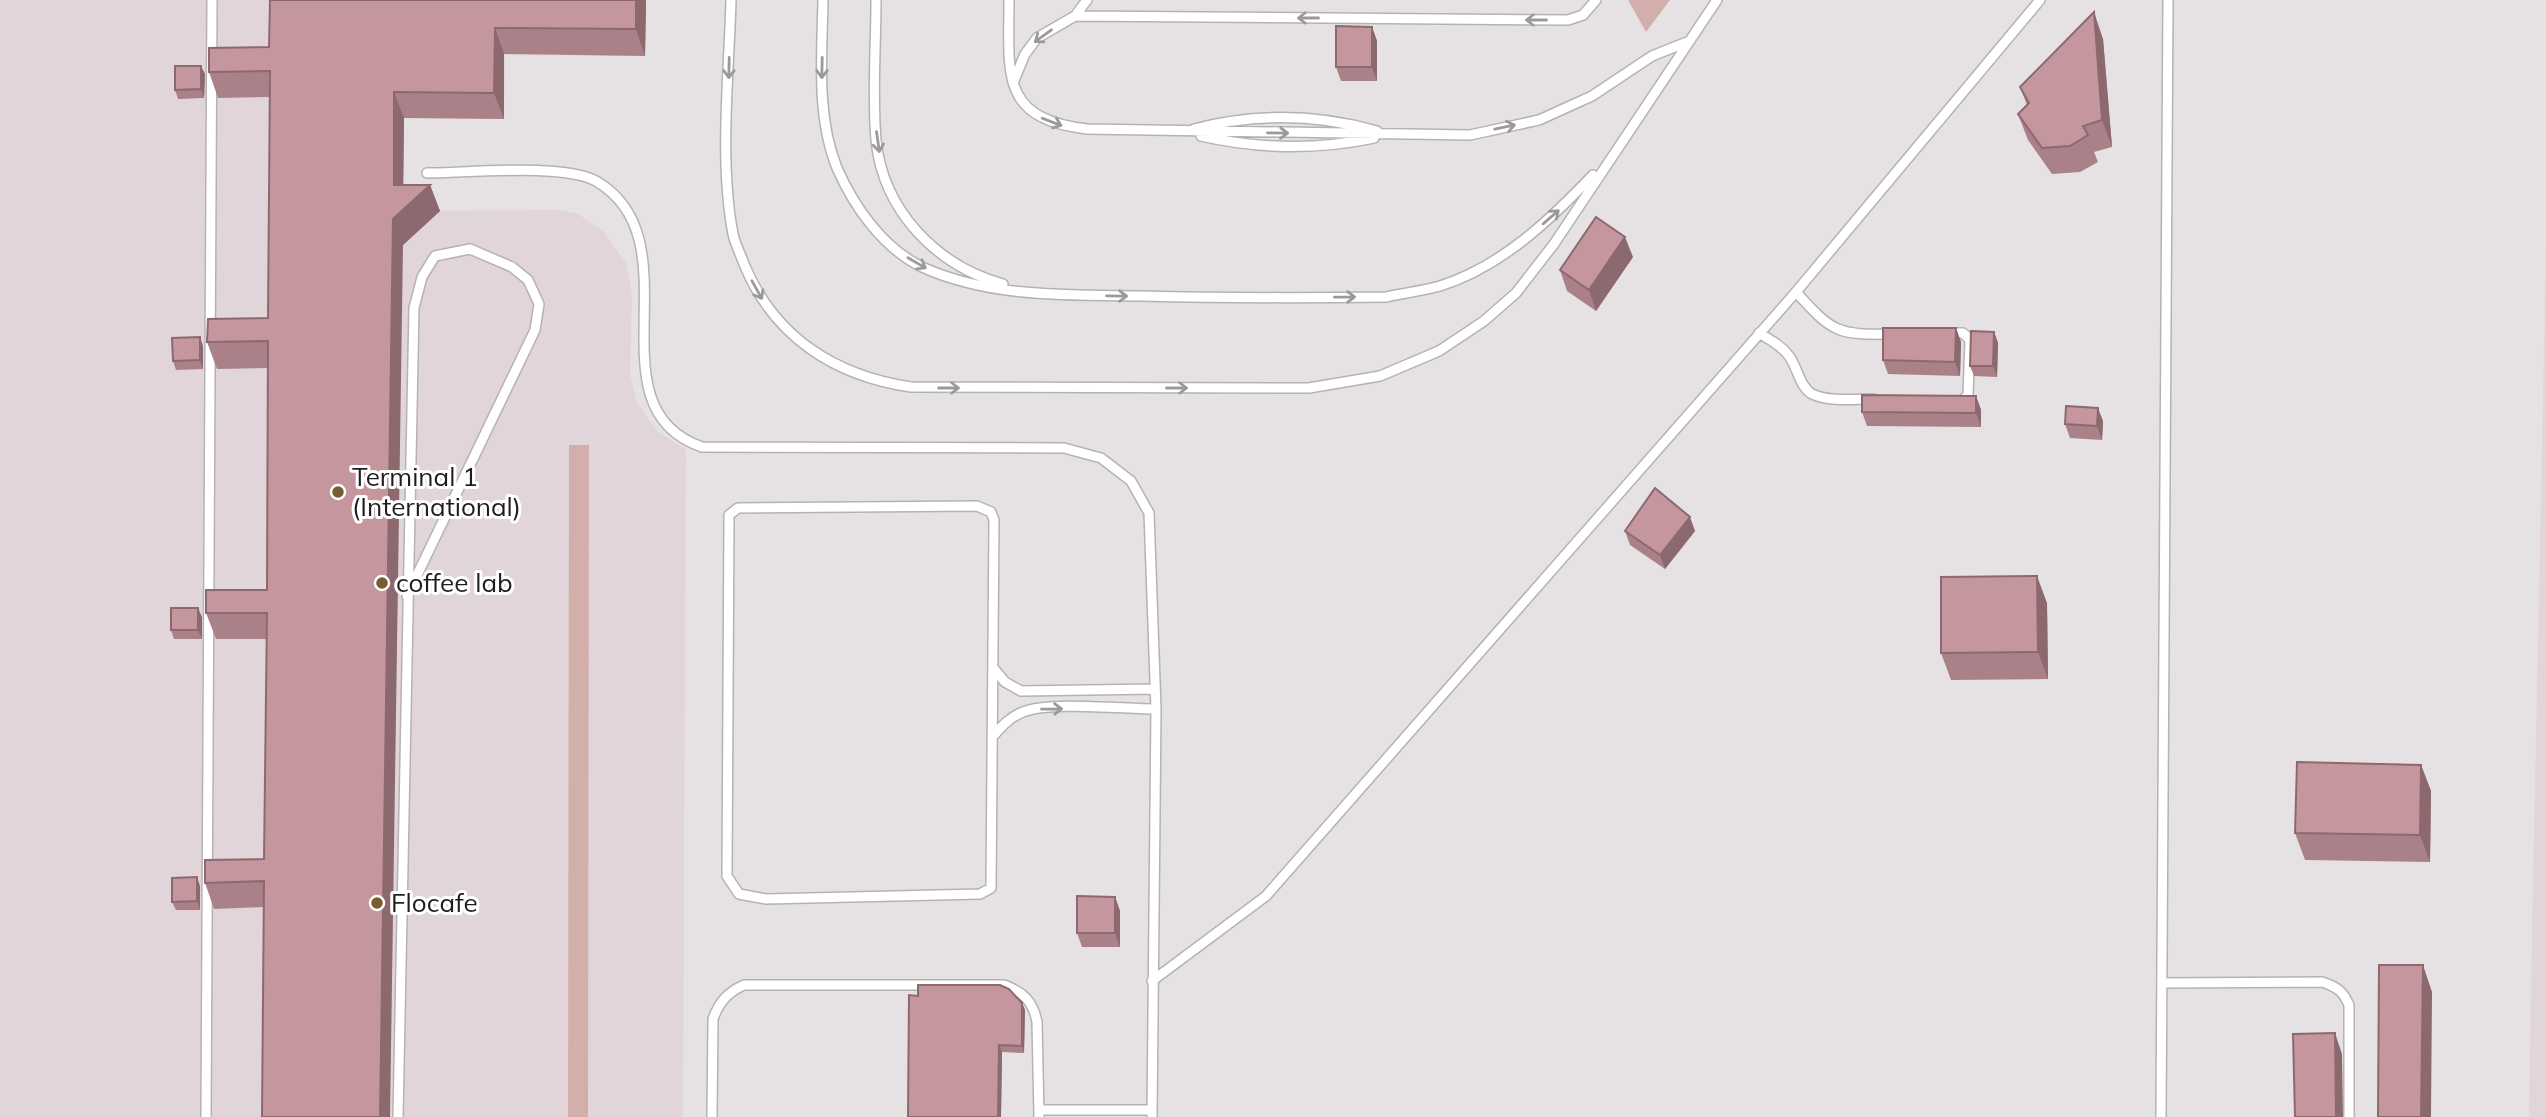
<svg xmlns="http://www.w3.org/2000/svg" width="2546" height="1117" font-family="Mulish,sans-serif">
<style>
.built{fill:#e1d5da}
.green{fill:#d3afac}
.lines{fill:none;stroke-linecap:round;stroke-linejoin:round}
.lane-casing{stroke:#b6b2b4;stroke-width:12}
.lane{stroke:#fff;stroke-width:9}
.wall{fill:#aa8189}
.shaded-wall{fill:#8b696f}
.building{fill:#c6969f;stroke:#8b696f;stroke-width:2}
.oneway{stroke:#9a9a9a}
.poi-dot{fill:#785d2f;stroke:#fff;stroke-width:2.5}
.labels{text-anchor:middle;stroke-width:6;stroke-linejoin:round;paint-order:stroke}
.poi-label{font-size:26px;fill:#1f1e1e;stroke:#fff;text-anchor:start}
</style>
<rect width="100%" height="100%" fill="#e6e2e4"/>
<!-- built -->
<path class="built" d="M0 0H646L645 56 505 55 504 119 404 118 403 211 561 210 578 214 603 231 625 261 629 277 632 296 630 375 637 403 657 431 686 450 683 1117H0Z
M2546 251V1117H2529L2531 982Z"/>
<!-- green -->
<path class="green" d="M1628 0H1670L1646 32Z
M569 445H589L588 1117H568Z"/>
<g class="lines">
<!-- lane casing -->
<g class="lane-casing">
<path id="lane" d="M731 0C729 75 719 161 733 234 735 244 741 255 744 264 774 337 835 376 911 387L1309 388 1380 376 1439 351 1484 321 1516 293 1554 244 1717 0
M823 0C822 55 816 116 837 168 854 207 883 248 922 267 990 298 1069 295 1142 296 1223 298 1304 298 1386 297 1404 293 1422 291 1440 286 1501 267 1550 220 1593 175
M876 0C876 46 872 94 876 140 883 211 937 266 1003 284
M1009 0C1009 73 999 119 1087 129L1470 135 1539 120 1592 96 1652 56 1687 42
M1075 16 1568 20 1583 15 1596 0
M1013 83 1025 54 1037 38 1075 16 1087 0
M1194 129C1255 113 1316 114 1377 131
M1201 136C1258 149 1317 150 1374 138
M427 173C467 173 563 163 596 181 699 241 586 407 702 447L1064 448 1101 458 1131 481 1149 513 1156 709 1152 1117
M1796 292C1833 333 1837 335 1893 334
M1759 333C1770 340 1781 345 1789 356 1798 368 1799 386 1812 394 1829 402 1855 399 1873 399
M1949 333H1963L1970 340 1968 395 1961 401
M977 506 991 512 994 520 991 888 980 894 766 899 739 894 727 876 729 515 738 508Z
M994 669 1005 682 1021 691 1155 689
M993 736C1002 726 1010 717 1023 712 1050 701 1123 709 1156 709
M1152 981 1266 896 1796 292 2040 0
M2163 983 2322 982C2337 987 2343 991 2349 1005V1117
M1039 1110H1152
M206 1117 212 0
M398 1117 414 308 422 277 435 256 470 249 512 267 528 280 539 304 535 330 407 596
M712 1117 713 1019C719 1002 728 992 744 985H1004C1023 992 1033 1001 1037 1022L1039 1117
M2161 1117 2168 0"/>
</g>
<!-- lane -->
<use href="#lane" class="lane"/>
</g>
<!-- wall -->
<path class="wall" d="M270 0H646L645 56 504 54V119L404 118 403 185H430L440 211 403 245 264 907 214 909 205 883 264 859 267 639H216L206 613 267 590 268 368 217 369 207 342 268 318 270 97 218 98 209 72 269 47Z
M1372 27 1377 41V81H1341L1336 67Z
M2103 39 2112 147 2094 152 2098 162 2080 172 2052 174 2028 140 2018 114 2027 105 2020 87Z
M205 74 204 98 178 99 175 90Z
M1633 257 1596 311 1567 291 1560 270Z
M1956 328 1961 342 1960 376 1888 374 1883 360Z
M1994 332 1998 343 1997 377 1974 376 1970 366Z
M203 346V369L176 370 173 361Z
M1976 396 1981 410V427L1867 426 1862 412Z
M2103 421 2102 440 2070 438 2065 424Z
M1625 531H1695L1665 569 1630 545Z
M2047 603 2048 679 1951 680 1941 653Z
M202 617V639H174L171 630Z
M2421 765 2431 791 2430 862 2305 860 2295 833Z
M200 886V910H176L172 902Z
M1115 897 1120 911V947H1082L1077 933Z
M918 996 1022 1003 1025 1010 1024 1053 1002 1052 1001 1117H908Z"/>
<!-- shaded-wall -->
<path class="shaded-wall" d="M636 0H646L645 56 636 29Z
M2094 12 2103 39 2112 147 2102 120Z
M1372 27 1377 41V81L1372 67Z
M495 28 504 54V119L494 93Z
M201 66 205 74 204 98 201 89Z
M394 92 404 118 403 210 430 185 440 211 403 245 390 1117H380Z
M1625 237 1633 257 1596 311 1589 290Z
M1956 328 1961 342 1960 376 1955 362Z
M1994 332 1998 343 1997 377 1993 366Z
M200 337 203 346V369L200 360Z
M1976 396 1981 410V427L1976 413Z
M2098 408 2103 421 2102 440 2097 426Z
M1690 517 1695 531 1665 569 1660 555Z
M2037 576 2047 603 2048 679 2038 652Z
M198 608 202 617V639L198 630Z
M2421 765 2431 791 2430 862 2420 835Z
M197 877 200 886V910L197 901Z
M1115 897 1120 911V947L1115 933Z
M2423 965 2432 992 2431 1117H2421Z
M1022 1003 1025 1010 1024 1053 1022 1046Z
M2335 1033 2342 1054 2343 1117H2336Z
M999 1045 1002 1052 1001 1117H998Z"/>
<!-- building -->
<path class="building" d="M270 0H636V29L495 28 494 93 394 92V185H430L393 219 380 1117H262L264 881 205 883V860L264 859 267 613H206V590H267L268 341 207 342 208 319 268 318 270 71 209 72V48L269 47Z
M2094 12 2102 120 2083 126 2088 135 2070 146 2042 148 2018 114 2029 103 2020 87Z
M1336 26 1372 27V67H1336Z
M175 66H201V89L175 90Z
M1596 217 1625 237 1589 290 1560 270Z
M1883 328H1956L1955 362 1883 360Z
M1971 331 1994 332 1993 366H1970Z
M200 337V360L173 361 172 338Z
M1862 395 1976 396V413L1862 412Z
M2066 406 2098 408 2097 426 2065 424Z
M1655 488 1690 517 1660 555 1625 531Z
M2037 576 2038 652 1941 653V577Z
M171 608H198V630H171Z
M2297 762 2421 765 2420 835 2295 833Z
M197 877V901L172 902V878Z
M1077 896 1115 897V933H1077Z
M2379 965H2423L2421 1117H2378Z
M918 985H1000L1009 989 1022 1003V1046L999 1045 998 1117H908L909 995 918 996Z
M2335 1033 2336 1117H2295L2293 1034Z"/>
<!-- one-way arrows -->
<defs><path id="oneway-shaft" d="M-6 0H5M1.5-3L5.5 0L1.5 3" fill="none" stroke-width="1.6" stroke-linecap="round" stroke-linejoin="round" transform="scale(1.75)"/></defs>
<g class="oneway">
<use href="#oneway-shaft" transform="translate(1308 18) rotate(-180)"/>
<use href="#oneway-shaft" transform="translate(1536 20) rotate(-180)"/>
<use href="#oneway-shaft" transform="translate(1043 36) rotate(144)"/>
<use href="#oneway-shaft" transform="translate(729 68) rotate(91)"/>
<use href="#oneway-shaft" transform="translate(822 68) rotate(91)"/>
<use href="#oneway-shaft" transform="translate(1052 122) rotate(21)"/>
<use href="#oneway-shaft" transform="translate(1505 127) rotate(-12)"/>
<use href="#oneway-shaft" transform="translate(1278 133) rotate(1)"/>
<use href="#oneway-shaft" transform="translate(878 142) rotate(82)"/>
<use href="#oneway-shaft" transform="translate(1551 217) rotate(-41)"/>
<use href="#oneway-shaft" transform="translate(917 263) rotate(30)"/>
<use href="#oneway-shaft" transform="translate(757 290) rotate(61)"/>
<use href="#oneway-shaft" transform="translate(1117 296) rotate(1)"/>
<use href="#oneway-shaft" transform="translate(1345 297) rotate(-1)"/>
<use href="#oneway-shaft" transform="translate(949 388)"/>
<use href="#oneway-shaft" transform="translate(1177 388)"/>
<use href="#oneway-shaft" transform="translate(1052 709) rotate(-1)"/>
</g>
<!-- markers -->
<g class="poi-dot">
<circle cx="338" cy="492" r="7"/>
<circle cx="382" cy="583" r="7"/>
<circle cx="377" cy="903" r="7"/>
</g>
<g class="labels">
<!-- poi labels -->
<g class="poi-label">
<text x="352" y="486">Terminal 1<tspan x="352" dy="30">(International)</tspan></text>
<text x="396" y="592">coffee lab</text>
<text x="391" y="912">Flocafe</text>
</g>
</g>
</svg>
